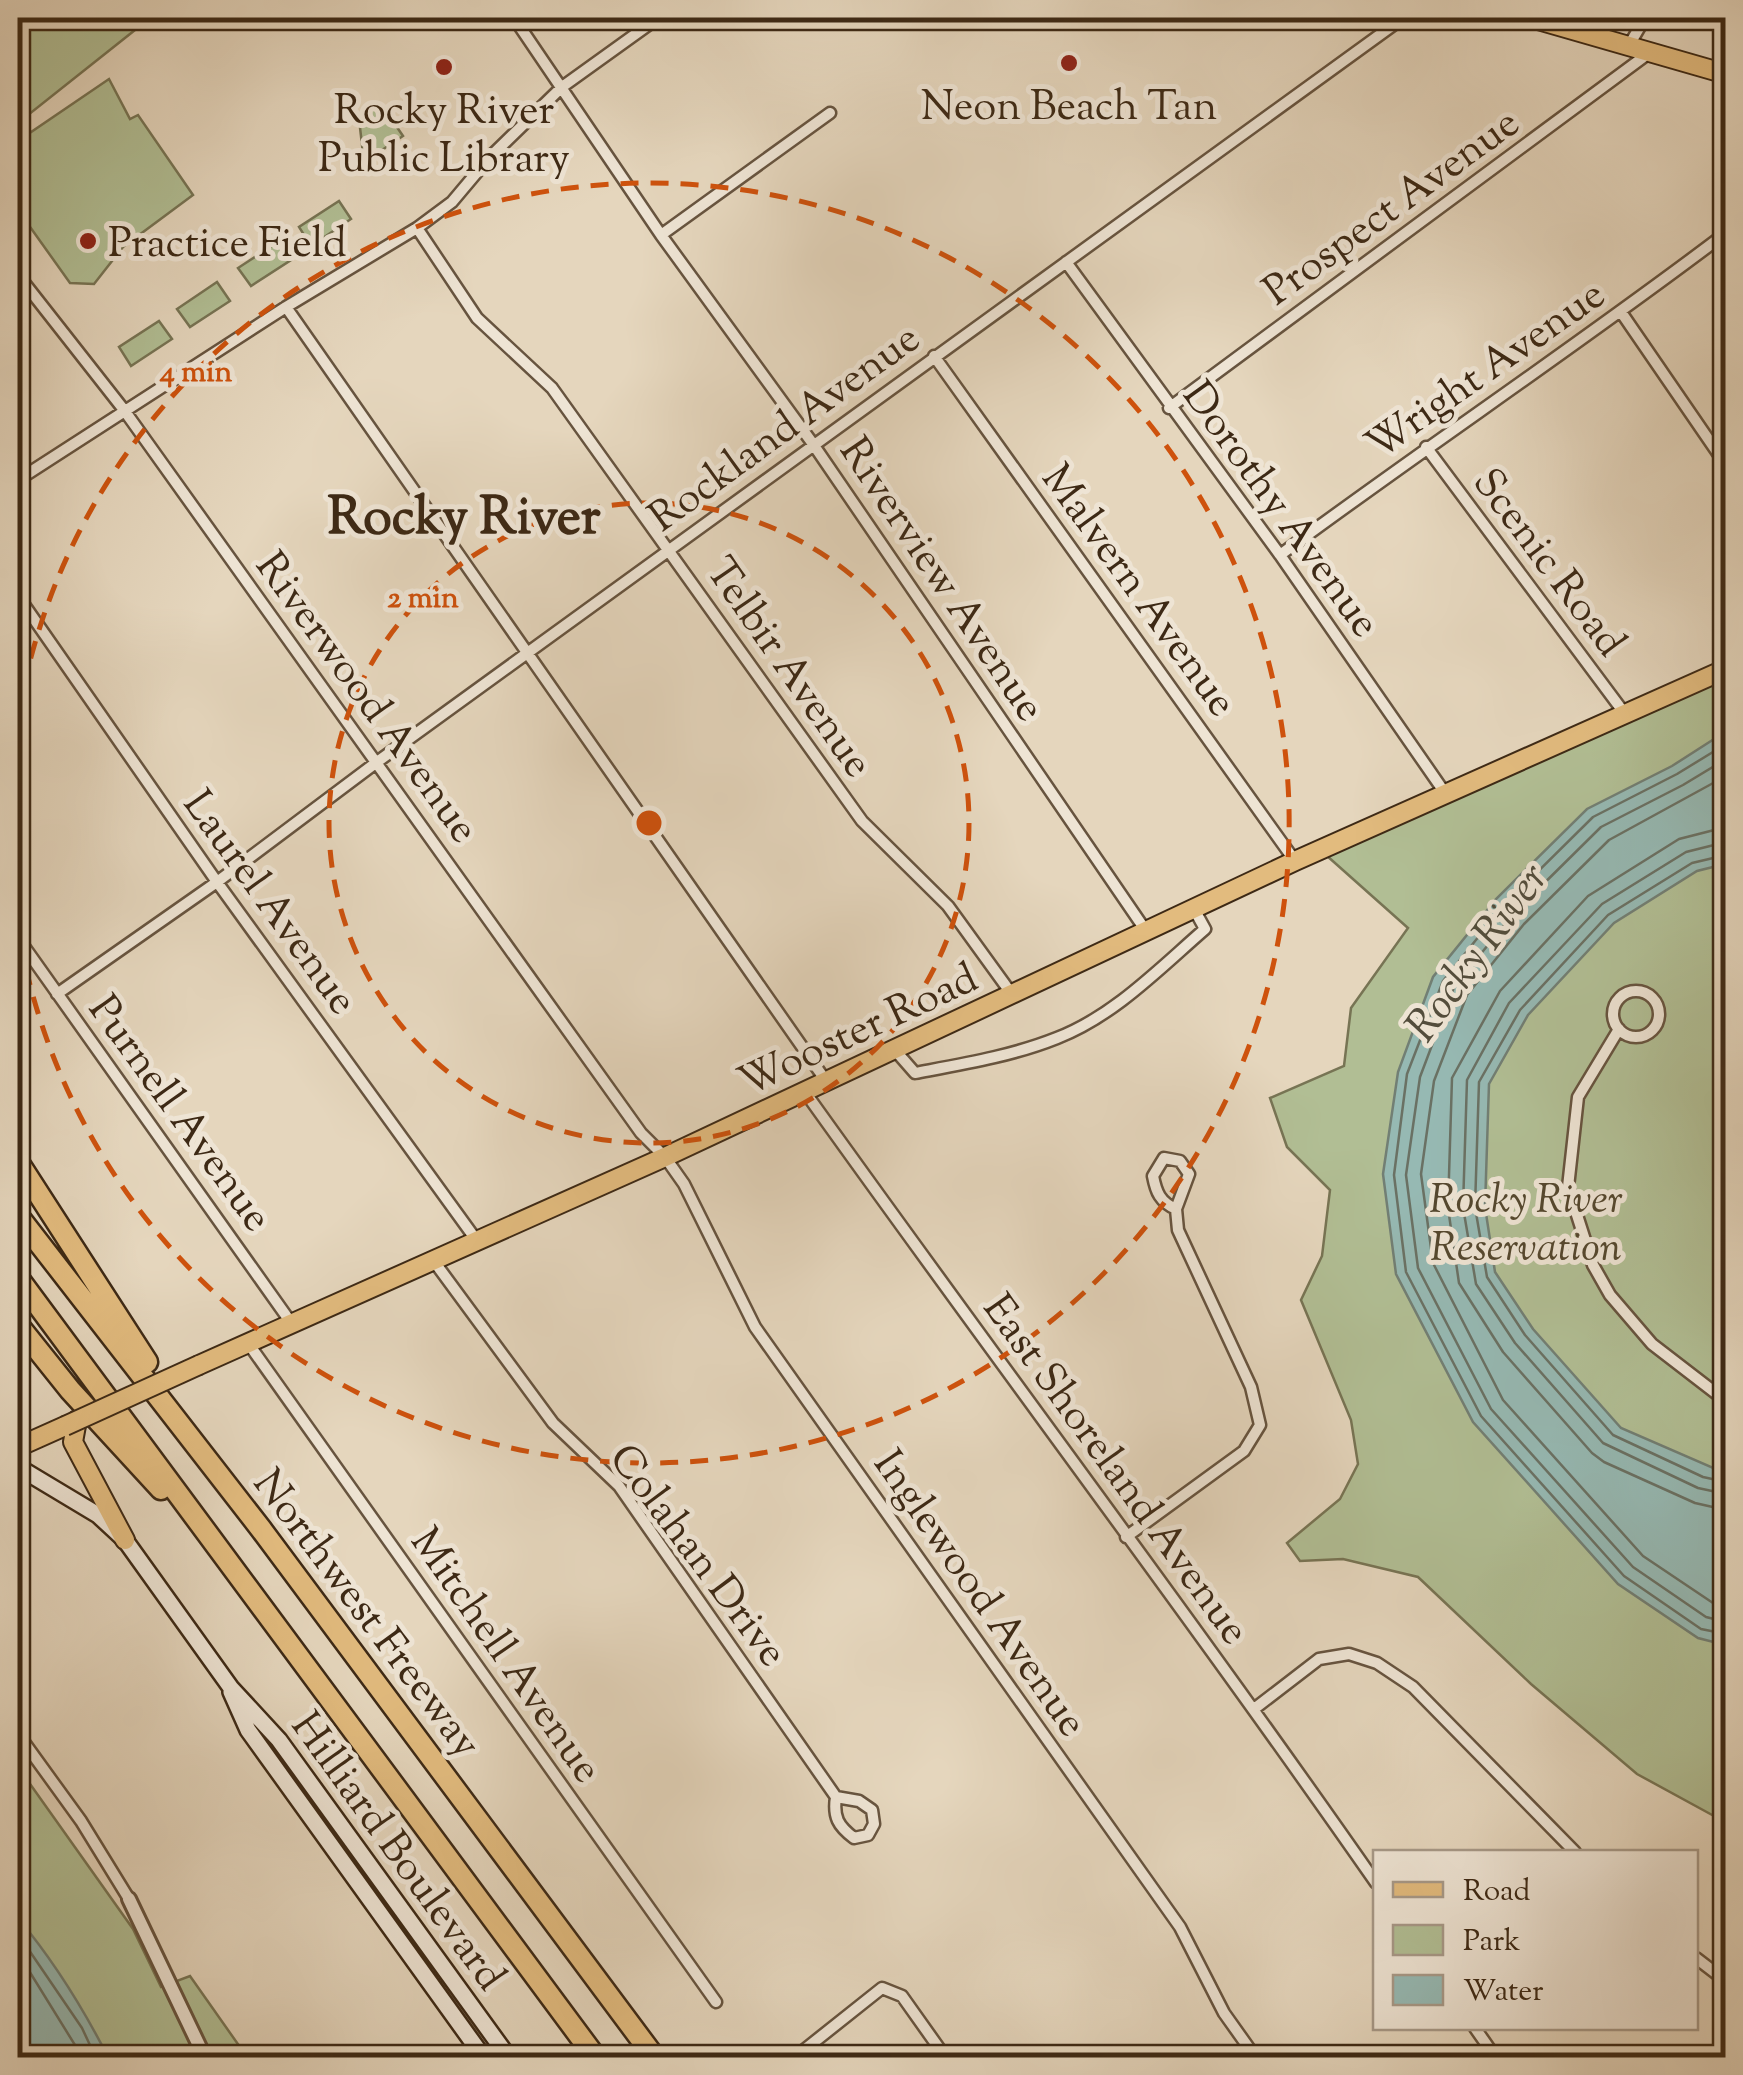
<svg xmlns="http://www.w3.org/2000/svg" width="1743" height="2075" font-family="'Sorts Mill Goudy',serif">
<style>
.green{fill:#b1be94;stroke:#777454;stroke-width:2.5}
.water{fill:#96b9b3;stroke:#727f74;stroke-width:2.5}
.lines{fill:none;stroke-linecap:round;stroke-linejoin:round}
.shore{stroke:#6a7164;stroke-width:2.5}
.minor-casing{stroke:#67543f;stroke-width:15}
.tertiary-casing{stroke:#67543f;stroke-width:18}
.secondary-casing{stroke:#3d2915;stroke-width:20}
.primary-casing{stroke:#3d2915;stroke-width:22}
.motorway-casing{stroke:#3d2915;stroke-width:25}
.minor{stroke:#eee4d4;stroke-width:10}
.tertiary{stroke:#eee4d4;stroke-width:12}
.secondary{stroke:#eee4d4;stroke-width:15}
.primary{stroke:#e2bb7e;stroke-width:18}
.motorway{stroke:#e2bb7e;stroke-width:20}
.primary-bridge-casing{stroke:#3d2915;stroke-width:22;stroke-linecap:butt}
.primary-bridge{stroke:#e2bb7e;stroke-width:18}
.ring{fill:none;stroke:#ce520d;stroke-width:5;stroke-dasharray:18 12}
.poi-dot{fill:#8f2418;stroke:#eee4d4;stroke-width:4}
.labels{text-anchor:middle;stroke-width:10;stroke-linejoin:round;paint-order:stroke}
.poi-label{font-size:42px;fill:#3d2915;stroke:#eee4d4}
.street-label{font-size:42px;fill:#3d2915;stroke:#eee4d4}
.park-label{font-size:42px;font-style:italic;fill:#54472e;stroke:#eee4d4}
.water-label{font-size:45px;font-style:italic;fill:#534d3c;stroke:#eee4d4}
.district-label{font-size:52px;font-weight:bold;fill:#3d2915;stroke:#eee4d4}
.centre{fill:#ce520d;stroke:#eee4d4;stroke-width:5}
.ring-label{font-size:30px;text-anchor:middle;font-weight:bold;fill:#ce520d;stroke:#eee4d4;stroke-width:10;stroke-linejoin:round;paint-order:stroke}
</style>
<rect width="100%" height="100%" fill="#e5d6bd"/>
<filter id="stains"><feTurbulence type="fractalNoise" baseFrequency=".002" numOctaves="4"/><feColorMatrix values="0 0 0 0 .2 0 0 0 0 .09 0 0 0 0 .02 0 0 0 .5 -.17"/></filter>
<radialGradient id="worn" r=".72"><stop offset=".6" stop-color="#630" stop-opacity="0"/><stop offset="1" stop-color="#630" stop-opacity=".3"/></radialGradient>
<!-- green -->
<path class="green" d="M18 18H133L140 26 18 123Z
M109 79 130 119 138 115 193 195 123 247 94 284 70 283 18 210V141Z
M381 104 403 136 364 162 359 119Z
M339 201 351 219 311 246 299 227Z
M279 241 291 260 251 286 238 268Z
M217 282 230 301 190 327 177 309Z
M159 321 172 339 131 366 119 347Z
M1725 668V1822L1637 1774 1531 1684 1418 1577 1343 1559 1300 1561 1287 1543 1340 1499 1358 1464 1351 1420 1301 1300 1322 1256 1330 1190 1287 1147 1270 1098 1344 1066 1351 1008 1408 928 1326 855Z
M18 1767 133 1929 161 1987 190 1976 247 2057H18Z"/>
<!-- water -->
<path class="water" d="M1725 732V864L1697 871 1614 923 1528 1015 1489 1084 1485 1207 1495 1272 1533 1329 1621 1428 1725 1473V1645L1698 1638 1618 1584 1473 1422 1396 1274 1383 1174 1398 1072 1433 977 1496 899 1587 809 1672 766Z
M18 1918C53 1960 83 2008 108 2057H22L18 2049Z"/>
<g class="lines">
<!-- shore -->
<path class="shore" d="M1726 744 1677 774 1593 817 1504 905 1443 981 1407 1074 1394 1175 1406 1272 1481 1416 1624 1576 1701 1629 1726 1634
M1726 759 1683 785 1601 827 1513 914 1454 987 1420 1077 1406 1175 1418 1268 1491 1409 1633 1567 1706 1617 1726 1622
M1726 776 1609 840 1524 924 1467 995 1434 1081 1421 1174 1433 1263 1503 1400 1643 1556 1713 1603 1726 1606
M1726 827 1679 839 1588 896 1500 991 1452 1078 1448 1208 1459 1283 1503 1352 1592 1453 1604 1462 1695 1503 1726 1510
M1726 842 1686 852 1602 904 1509 1003 1467 1080 1463 1207 1476 1284 1515 1343 1603 1443 1698 1488 1726 1494
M1726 855 1692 863 1608 915 1520 1010 1479 1082 1475 1207 1487 1277 1525 1335 1613 1435 1703 1477 1726 1482
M18 1934 82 2028 96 2058
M18 1953 83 2058"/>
<!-- minor casing -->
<g class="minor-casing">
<path id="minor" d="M514 18 661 235 813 444 1146 931
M1628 47 1645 18
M417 228 477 318 552 388 862 821 948 906 1011 993
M661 235 830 113
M1066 262 1280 555 1445 793
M18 275 124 410 641 1133 665 1157 684 1184 755 1327 1180 1927 1224 2013 1256 2058
M286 307 826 1081
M1621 312 1726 465
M934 356 1295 861
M1169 408 1649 53
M1426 447 1625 714
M18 480 286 307 417 228 452 202 489 158 562 87 658 18
M1280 555C1427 446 1580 344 1726 233
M18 596 217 882 477 1241
M18 938 292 1324
M1613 1014a23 23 0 1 1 46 0a23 23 0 1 1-46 0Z
M57 994 217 882 377 762 1403 18
M1619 1029 1578 1097 1568 1187 1593 1265 1610 1295 1652 1344 1726 1401
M894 1049 915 1073C963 1064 1012 1056 1057 1038 1114 1016 1160 968 1205 929L1194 909
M805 1092C994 1357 1190 1616 1376 1883
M433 1260 553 1423 619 1486 836 1797C833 1817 838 1826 854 1838L868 1835 874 1824 872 1810 859 1801 836 1797
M248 1343 716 2002
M1126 1537 1244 1451 1260 1425 1251 1387 1178 1230 1176 1209 1189 1174 1180 1161 1164 1158 1153 1176C1156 1192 1160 1202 1176 1209
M1254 1709 1319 1659 1349 1654 1377 1663 1413 1687 1575 1852
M18 1734 81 1821 129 1899
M1696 1958 1726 1981
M1475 2028 1496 2058
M794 2058 882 1988 902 1996 946 2058"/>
</g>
<!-- tertiary casing -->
<g class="tertiary-casing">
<path id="tertiary" d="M129 1899 205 2058"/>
</g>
<!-- secondary casing -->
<g class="secondary-casing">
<path id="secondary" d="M18 1467 98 1515 125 1540 231 1688 279 1740 509 2058
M231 1692 248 1730 484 2058"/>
</g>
<!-- primary casing -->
<g class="primary-casing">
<path id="primary" d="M1531 18 1726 74
M199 1365 665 1157 1295 861 1726 669
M77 1420 73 1442 125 1540
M18 1447 65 1426"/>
</g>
<!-- motorway casing -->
<g class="motorway-casing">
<path id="motorway" d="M18 1162 147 1362
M18 1216 261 1529 655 2058
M18 1278 596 2058
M18 1325 70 1390 161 1489"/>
</g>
<!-- minor -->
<use href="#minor" class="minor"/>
<!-- tertiary -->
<use href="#tertiary" class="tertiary"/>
<!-- secondary -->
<use href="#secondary" class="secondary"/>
<!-- primary -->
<use href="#primary" class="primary"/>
<!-- motorway -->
<use href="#motorway" class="motorway"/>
<!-- primary-bridge casing -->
<g class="primary-bridge-casing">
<path id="primary-bridge" d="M65 1426 199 1365"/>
</g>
<!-- primary-bridge -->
<use href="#primary-bridge" class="primary-bridge"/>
</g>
<!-- distance rings -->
<g class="ring">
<circle cx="649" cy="823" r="320"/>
<path d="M18 717A640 640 0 1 1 18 929"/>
</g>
<!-- markers -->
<g class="poi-dot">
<circle cx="1069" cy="63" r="10"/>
<circle cx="444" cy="67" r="10"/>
<circle cx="88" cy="241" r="10"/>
</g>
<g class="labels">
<!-- poi labels -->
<g class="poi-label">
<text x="1069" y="119">Neon Beach Tan</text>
<text x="444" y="123">Rocky River<tspan x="444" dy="48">Public Library</tspan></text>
<text x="108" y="256" text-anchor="start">Practice Field</text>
</g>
<!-- street labels -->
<g class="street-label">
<text transform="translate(1390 205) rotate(-36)" y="15">Prospect Avenue</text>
<text transform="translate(1484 368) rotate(-35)" y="15">Wright Avenue</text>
<text transform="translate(783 426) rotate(-36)" y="15">Rockland Avenue</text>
<text transform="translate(1283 508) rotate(54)" y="15">Dorothy Avenue</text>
<text transform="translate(1551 561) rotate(53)" y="15">Scenic Road</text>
<text transform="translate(944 578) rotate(56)" y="15">Riverview Avenue</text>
<text transform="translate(1141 589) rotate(54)" y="15">Malvern Avenue</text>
<text transform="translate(791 666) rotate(55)" y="15">Telbir Avenue</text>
<text transform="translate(369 696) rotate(54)" y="15">Riverwood Avenue</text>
<text transform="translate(272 901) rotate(54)" y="15">Laurel Avenue</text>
<text transform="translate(857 1028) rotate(-25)" y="15">Wooster Road</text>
<text transform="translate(182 1112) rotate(54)" y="15">Purnell Avenue</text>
<text transform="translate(1118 1468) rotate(54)" y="15">East Shoreland Avenue</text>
<text transform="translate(700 1554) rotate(53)" y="15">Colahan Drive</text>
<text transform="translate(982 1592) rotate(55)" y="15">Inglewood Avenue</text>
<text transform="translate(369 1612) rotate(53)" y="15">Northwest Freeway</text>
<text transform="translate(508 1654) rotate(55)" y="15">Mitchell Avenue</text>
<text transform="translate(400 1850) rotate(54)" y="15">Hilliard Boulevard</text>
</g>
<!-- park labels -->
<g class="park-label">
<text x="1526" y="1212">Rocky River<tspan x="1526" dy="48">Reservation</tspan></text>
</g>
<!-- water labels -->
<g class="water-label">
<text transform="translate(1475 951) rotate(-54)" y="16">Rocky River</text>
</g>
<!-- district labels -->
<g class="district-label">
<text x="464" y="533">Rocky River</text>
</g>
</g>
<circle cx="649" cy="823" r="15" class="centre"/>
<g class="ring-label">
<text x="196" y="381">4 min</text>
<text x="423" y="607">2 min</text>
</g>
<!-- margin -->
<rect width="1743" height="2075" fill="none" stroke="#e5d6bd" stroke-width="60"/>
<rect x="20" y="20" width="1703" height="2035" fill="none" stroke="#3d2915" stroke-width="5"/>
<rect x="30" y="30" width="1683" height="2015" fill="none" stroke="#3d2915" stroke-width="2.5"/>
<!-- legend -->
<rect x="1373" y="1850" width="325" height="180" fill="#eee4d4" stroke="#a79988" stroke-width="2.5"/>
<rect x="1393" y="1882" width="50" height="15" fill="#e2bb7e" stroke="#a79988" stroke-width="2.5"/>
<text x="1463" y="1900" font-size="30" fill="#3d2915">Road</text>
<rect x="1393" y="1925" width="50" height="30" fill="#b1be94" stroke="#a79988" stroke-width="2.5"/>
<text x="1463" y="1950" font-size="30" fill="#3d2915">Park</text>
<rect x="1393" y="1975" width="50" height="30" fill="#96b9b3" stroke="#a79988" stroke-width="2.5"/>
<text x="1463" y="2000" font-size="30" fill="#3d2915">Water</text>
<rect width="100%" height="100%" filter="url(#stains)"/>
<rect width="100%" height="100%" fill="url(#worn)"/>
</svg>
